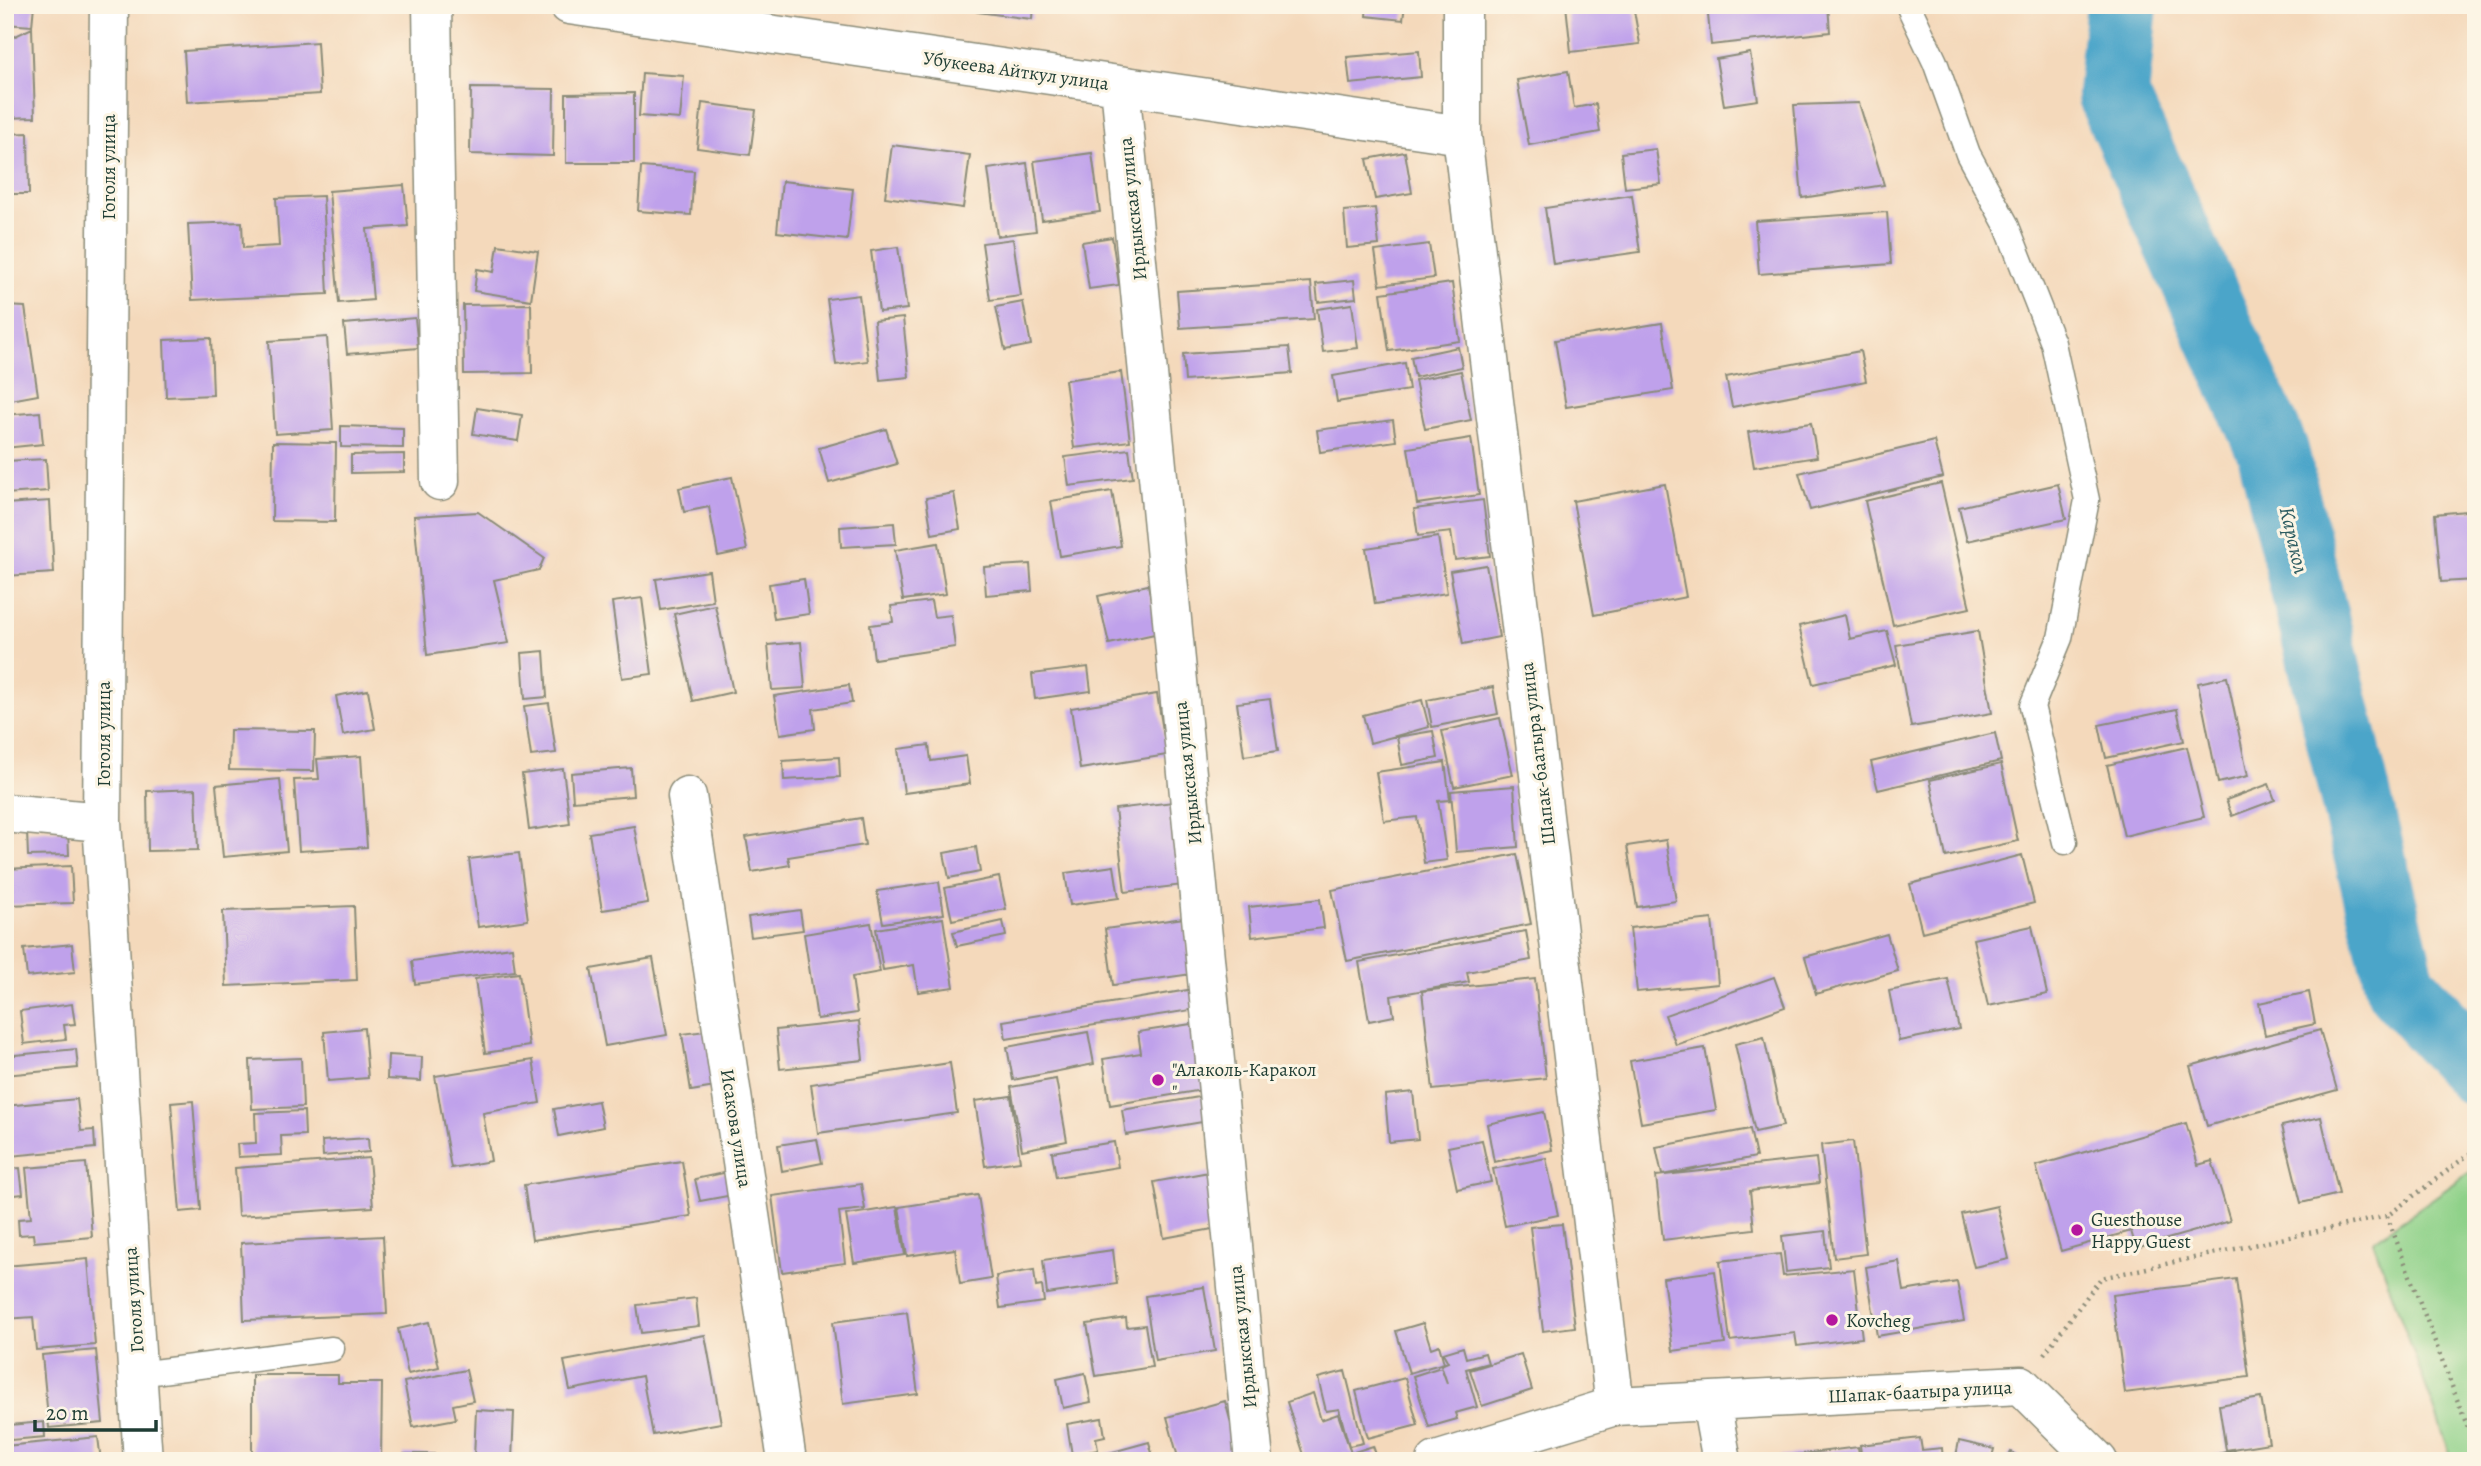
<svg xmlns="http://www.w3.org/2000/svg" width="2481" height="1466" font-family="Alegreya,serif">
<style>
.green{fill:#8fd189;stroke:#57875e;stroke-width:2}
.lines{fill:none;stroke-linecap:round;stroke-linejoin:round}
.river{stroke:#4ba5c9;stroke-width:72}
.building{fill:#bfa1eb}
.lane-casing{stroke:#8a8b78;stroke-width:27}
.street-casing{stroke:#8a8b78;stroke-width:41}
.path{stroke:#8a8b78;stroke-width:4.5;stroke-dasharray:2 5;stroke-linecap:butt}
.lane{stroke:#fff;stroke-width:24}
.street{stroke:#fff;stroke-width:38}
.poi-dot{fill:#b5179e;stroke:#fcf5e5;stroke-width:2.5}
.labels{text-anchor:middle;stroke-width:6;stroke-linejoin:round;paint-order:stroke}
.street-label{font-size:19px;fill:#1f3d34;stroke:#fcf5e5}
.poi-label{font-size:19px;fill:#1f3d34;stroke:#fcf5e5;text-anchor:start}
.water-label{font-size:21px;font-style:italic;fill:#2c5c61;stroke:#fcf5e5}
</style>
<rect width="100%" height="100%" fill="#fcf5e5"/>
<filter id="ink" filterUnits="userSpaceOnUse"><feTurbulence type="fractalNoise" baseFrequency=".0143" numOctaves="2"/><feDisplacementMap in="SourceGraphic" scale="14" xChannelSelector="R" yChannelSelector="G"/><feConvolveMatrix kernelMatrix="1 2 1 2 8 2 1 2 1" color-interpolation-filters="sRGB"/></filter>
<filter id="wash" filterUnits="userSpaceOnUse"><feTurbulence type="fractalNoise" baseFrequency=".00686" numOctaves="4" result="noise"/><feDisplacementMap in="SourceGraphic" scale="28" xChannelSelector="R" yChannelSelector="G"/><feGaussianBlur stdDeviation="1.57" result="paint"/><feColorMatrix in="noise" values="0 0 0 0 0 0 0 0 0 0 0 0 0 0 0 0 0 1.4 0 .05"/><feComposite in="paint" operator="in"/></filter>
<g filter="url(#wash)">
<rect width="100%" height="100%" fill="#f4d9bb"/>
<!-- green -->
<path class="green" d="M2476 1168V1461H2453L2373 1241Z"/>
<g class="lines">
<!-- river -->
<path class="river" d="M2122 5 2113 95 2273 451 2401 987 2476 1070"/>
</g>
<g id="blocks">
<!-- building -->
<path class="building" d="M5 5H34L32 26 5 24Z
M790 5H811L810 10Z
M978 5H1033L1032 19 977 12Z
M1367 5H1405L1403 20 1366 16Z
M1566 5H1633L1640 44 1571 52Z
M1707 5H1828L1830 32 1711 45Z
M32 28 35 117 5 118V92L11 91 9 39Z
M317 42 320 94 187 102 184 51Z
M1419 51 1421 77 1350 84 1347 57Z
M1750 53 1758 100 1724 105 1716 59Z
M1568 71 1574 108 1596 104 1600 132 1529 145 1517 80Z
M642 73 684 76 680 119 639 116Z
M471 88 554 89 553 156 470 154Z
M634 93V163H566V94Z
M702 103 756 110 750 155 697 148Z
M1859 103 1884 185 1802 198 1794 105Z
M28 133 29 194H9L10 221H5V134Z
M892 145 970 155 963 208 885 197Z
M1656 149 1661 184 1625 188 1621 153Z
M1405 152 1412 193 1375 199 1367 159Z
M1092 153 1100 212 1042 220 1034 161Z
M1027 163 1036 231 997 236 988 169Z
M641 167 694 171 691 215 638 211Z
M782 181 853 189 847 240 777 232Z
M404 185 408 226 367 229 373 300 339 303 329 191Z
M1632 195 1640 252 1553 264 1545 208Z
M323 196 328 294 192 300 188 224 242 222 243 248 279 246 276 198Z
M1375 208 1379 245 1347 248 1344 211Z
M1887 212 1891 264 1759 274 1755 221Z
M1112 237 1119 285 1089 289 1082 242Z
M1013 239 1021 296 990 300 982 243Z
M1429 244 1434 278 1380 285 1375 251Z
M498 245 538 251 531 300 474 291 477 269 494 272Z
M898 247 907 309 879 312 871 251Z
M1354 280 1356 298 1318 302 1316 284Z
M1311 282 1314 319 1180 328 1177 291Z
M1452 283 1460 341 1389 351 1381 293Z
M859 295 868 361 836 365 827 299Z
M1023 302 1031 345 1005 350 996 307Z
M531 304 532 373 464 374 463 305Z
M1352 304 1358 348 1323 352 1317 309Z
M5 306 25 307 38 395 5 401Z
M415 318 418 348 347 354 344 324Z
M903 318 909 377 880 380 874 321Z
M1662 323 1673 390 1566 407 1555 340Z
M327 337 333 430 275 434 269 341Z
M211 338 213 395 166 397 164 340Z
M1289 347 1292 373 1185 381 1183 354Z
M1458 347 1462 367 1415 377 1411 357Z
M1860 351 1866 381 1732 407 1726 377Z
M1405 363 1409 390 1337 402 1333 376Z
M1461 371 1471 420 1425 429 1415 380Z
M1121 372 1130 441 1074 448 1065 380Z
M477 408 522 415 518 441 473 434Z
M40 412 43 444 5 448V415Z
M1393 420 1396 441 1320 452 1317 430Z
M1811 423 1817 457 1754 467 1748 432Z
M341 426 403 428V448L341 447Z
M886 429 897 464 829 483 819 448Z
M1471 438 1479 495 1417 504 1408 448Z
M1934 441 1943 477 1810 510 1799 473Z
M273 442 336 443 335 522 272 521Z
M1129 449 1133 478 1069 486 1065 457Z
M404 454V472L351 473V455Z
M46 459 48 491 5 494V461Z
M732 477 747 550 718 556 709 507 684 512 679 488Z
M1941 483 1970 608 1893 625 1865 501Z
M1665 484 1686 597 1594 615 1573 501Z
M2058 484 2066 519 1967 541 1959 507Z
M1112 491 1121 546 1060 556 1051 501Z
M954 493 960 529 932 534 926 498Z
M1483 500 1490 556 1455 560 1451 532 1418 536 1414 509Z
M50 501 54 573 5 576V504Z
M2476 510V580L2441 582 2435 514Z
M478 512 544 558 539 570 494 580 509 643 427 655 414 516Z
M894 523 896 544 841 547 840 527Z
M1438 537 1447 593 1375 604 1366 548Z
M938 543 946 594 903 600 895 550Z
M1030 564 1032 591 986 595 984 567Z
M1486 565 1499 637 1463 644 1450 571Z
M709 571 713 601 661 610 656 579Z
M804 579 809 614 774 619 769 584Z
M1148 585 1159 633 1109 644 1098 596Z
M642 598 652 674 622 678 612 602Z
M931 601 934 617 951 615 955 647 874 659 870 625 893 622 891 606Z
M715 605 733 692 693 701 674 614Z
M1845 615 1850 639 1887 631 1896 665 1813 684 1799 626Z
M1978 631 1992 713 1911 727 1896 645Z
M801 642 805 688 772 690 768 645Z
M544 651 547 697 525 699 522 653Z
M1088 667 1091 691 1035 699 1032 674Z
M2227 677 2248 776 2218 783 2198 683Z
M849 685 852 703 813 709 815 729 780 734 774 696Z
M1493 687 1498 714 1432 727 1427 700Z
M368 690 375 729 343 735 336 696Z
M1157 694 1167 755 1080 769 1071 708Z
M1270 699 1278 751 1244 756 1237 703Z
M1422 700 1429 727 1370 743 1363 715Z
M549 703 556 753 531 756 524 706Z
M2177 709 2184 741 2106 758 2099 725Z
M1500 718 1513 775 1454 787 1442 731Z
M230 730 315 731 314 771 229 770Z
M1433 731 1438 758 1402 765 1397 737Z
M1995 733 2001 761 1878 790 1871 762Z
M929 745 931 761 966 756 970 784 904 793 898 749Z
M2187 747 2204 817 2124 836 2107 765Z
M361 756 367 847 299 851 294 780 319 779 317 759Z
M839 757 840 777 784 780 783 761Z
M1445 762 1450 800 1438 801 1447 860 1424 863 1417 817 1384 821 1376 772Z
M2001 764 2018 841 1946 857 1930 780Z
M631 768 633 796 573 801 571 773Z
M563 769 570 824 529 830 522 774Z
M280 779 287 851 223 857 216 785Z
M2269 784 2275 800 2232 816 2226 800Z
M1514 786 1518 847 1456 852 1451 791Z
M196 789 198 850 148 851 147 791Z
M1181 801 1192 884 1125 892 1115 809Z
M861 818 865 845 788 857 790 865 752 872 746 837Z
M634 826 648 903 602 910 589 833Z
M68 830 69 855 28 856 27 831Z
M1666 840 1676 901 1637 907 1627 846Z
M976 847 980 872 949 878 944 853Z
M519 853 528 920 478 927 469 859Z
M1517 854 1531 924 1347 961 1332 890Z
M2022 855 2034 903 1922 932 1910 884Z
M71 866 73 903 5 905V869Z
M1114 866 1119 898 1070 905 1065 873Z
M999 877 1006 909 952 920 945 888Z
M939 882 944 914 883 923 877 891Z
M1320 899 1324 928 1252 937 1249 907Z
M354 906 357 980 226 986 223 911Z
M800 910 803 930 751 937 748 917Z
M943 918 954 987 918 992 914 965 883 970 876 929Z
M1184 918 1192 974 1113 985 1105 929Z
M1712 919 1718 984 1637 992 1630 928Z
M1003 921 1006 936 957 946 953 932Z
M871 923 880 972 852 977 857 1013 817 1019 804 934Z
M2032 926 2047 994 1988 1006 1973 939Z
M1526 931 1531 960 1467 972 1469 982 1391 996 1394 1016 1369 1021 1359 962Z
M1887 934 1898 971 1816 994 1805 957Z
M72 944 75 972 27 977 24 949Z
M512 947 515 971 415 984 412 961Z
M653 958 667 1035 605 1046 591 969Z
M519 973 529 1046 485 1053 475 979Z
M1774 977 1785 1007 1676 1045 1665 1015Z
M1535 979 1546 1078 1433 1090 1422 991Z
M1948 979 1959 1029 1899 1041 1889 991Z
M1194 989 1197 1009 1006 1039 1003 1021Z
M2309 992 2315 1024 2265 1035 2259 1003Z
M72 1004 75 1024 64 1025 66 1039 24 1044 20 1011Z
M859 1021 863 1060 780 1069 776 1030Z
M1198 1023 1209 1089 1110 1105 1103 1059 1141 1053 1138 1032Z
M364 1028 368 1078 328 1081 324 1032Z
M713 1030 721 1086 691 1091 682 1034Z
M2320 1030 2337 1090 2207 1126 2190 1066Z
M1088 1032 1094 1064 1013 1080 1007 1047Z
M1764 1037 1783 1126 1755 1132 1735 1044Z
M1705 1048 1716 1110 1641 1123 1630 1061Z
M76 1049 78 1068 5 1075V1056Z
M388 1055 422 1057 421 1081 387 1079Z
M301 1058 303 1107 252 1109 250 1060Z
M533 1060 540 1103 483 1113 491 1161 451 1168 435 1076Z
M950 1063 957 1113 818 1133 811 1084Z
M1056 1079 1067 1141 1022 1150 1011 1087Z
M1413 1092 1418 1139 1389 1142 1385 1095Z
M1211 1095 1214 1120 1126 1135 1122 1110Z
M1011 1096 1020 1161 985 1166 975 1101Z
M77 1099 81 1131 94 1130 95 1148 10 1156 5 1106Z
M193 1101 201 1210 180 1212 171 1103Z
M598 1101 603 1127 559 1136 554 1109Z
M304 1111 305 1135 281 1136 282 1155 238 1157 237 1144 256 1143 255 1113Z
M1544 1112 1552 1150 1494 1162 1487 1124Z
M2321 1117 2339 1194 2301 1203 2282 1126Z
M2186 1123 2198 1165 2212 1161 2230 1221 2136 1248 2131 1231 2061 1251 2036 1166Z
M1750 1129 1756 1157 1662 1175 1656 1147Z
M368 1138 369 1152 323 1156 322 1141Z
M817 1139 822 1163 782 1171 778 1145Z
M1482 1140 1491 1182 1457 1189 1448 1147Z
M1853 1141 1866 1254 1834 1258 1821 1145Z
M1114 1142 1118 1167 1056 1177 1052 1152Z
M369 1158 373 1207 238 1216 235 1168Z
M1546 1158 1558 1215 1505 1226 1493 1169Z
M1816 1158 1819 1183 1750 1191 1754 1229 1663 1240 1656 1176Z
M682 1161 691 1216 532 1240 524 1185Z
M86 1163 92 1237 34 1242 33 1234 19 1235 18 1219 31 1218 26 1168Z
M20 1168 23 1194 5 1196V1169Z
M728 1172 733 1195 700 1201 695 1179Z
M1209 1172 1218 1228 1164 1238 1154 1182Z
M861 1184 865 1209 839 1212 845 1263 782 1272 772 1196Z
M978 1195 991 1279 960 1284 955 1249 907 1256 899 1207Z
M1997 1206 2009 1259 1974 1267 1961 1214Z
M897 1207 905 1255 854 1263 846 1215Z
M1562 1224 1575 1327 1543 1331 1530 1227Z
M1825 1231 1829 1267 1786 1272 1782 1236Z
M383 1236 387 1314 244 1320 241 1243Z
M1113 1250 1117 1284 1047 1294 1043 1260Z
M1780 1254 1783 1276 1854 1269 1862 1338 1797 1346 1795 1333 1730 1341 1720 1261Z
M88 1259 95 1345 36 1350 33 1317 6 1319 5 1266Z
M1899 1261 1904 1291 1957 1282 1964 1321 1877 1336 1866 1267Z
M1034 1270 1036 1287 1042 1286 1044 1302 1000 1308 996 1276Z
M1715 1271 1725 1344 1673 1351 1663 1278Z
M2236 1279 2249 1377 2125 1393 2112 1295Z
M1204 1287 1215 1351 1155 1361 1145 1296Z
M696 1298 699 1326 641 1333 637 1305Z
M907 1312 918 1394 843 1404 833 1322Z
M1126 1318 1127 1327 1145 1325 1152 1367 1096 1376 1087 1324Z
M429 1322 439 1367 408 1374 398 1329Z
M1423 1323 1431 1348 1439 1345 1444 1363 1409 1373 1396 1331Z
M705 1335 721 1423 653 1435 642 1376 570 1390 564 1361Z
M1463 1347 1466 1358 1485 1353 1488 1363 1466 1369 1477 1407 1455 1413 1457 1419 1429 1427 1413 1376 1441 1367 1447 1383 1441 1365 1448 1362 1443 1353Z
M96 1350 103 1423 49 1428 42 1355Z
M1521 1354 1532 1390 1482 1406 1470 1370Z
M466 1370 473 1401 453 1405 456 1419 413 1427 404 1382Z
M1345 1371 1363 1443 1349 1446 1339 1409 1326 1411 1318 1378Z
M1085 1373 1091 1402 1063 1408 1057 1379Z
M252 1375H338V1383H382L381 1461H252Z
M1405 1378 1418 1425 1368 1438 1356 1391Z
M1313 1393 1321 1420 1338 1414 1351 1453 1373 1446 1378 1460 1348 1461 1346 1454 1326 1461H1306L1287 1402Z
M2261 1398 2269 1443 2226 1450 2219 1405Z
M1225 1401 1241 1461H1179L1167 1417Z
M476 1410 514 1412 512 1460 474 1459Z
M1102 1418 1105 1436 1096 1438 1098 1450 1072 1455 1067 1424Z
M44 1422 45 1437 11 1440 9 1425Z
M98 1437 101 1461H5V1446Z
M1920 1438 1922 1450 1942 1448 1943 1461H1862L1860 1445Z
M1959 1441 1994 1449 1991 1461H1955Z
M1149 1442 1154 1461H1106L1105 1454Z
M1858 1447 1860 1461H1779V1457Z
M2234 1450 2236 1461H2193V1460Z
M2011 1452 2026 1461H2006Z
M404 1454H434V1461H404Z"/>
</g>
</g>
<g filter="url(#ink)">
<use href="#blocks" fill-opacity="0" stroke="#8a8b78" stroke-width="2"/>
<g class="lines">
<!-- lane casing -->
<g class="lane-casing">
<path id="lane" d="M1908 5 1935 62 1968 154 2006 224 2053 343 2087 500 2060 638 2032 706 2065 842
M138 1374 332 1349"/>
</g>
<!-- street casing -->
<g class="street-casing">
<path id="street" d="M109 5 102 822 143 1461
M432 5 440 481
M569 5 1462 135
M1462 5V135L1615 1406 2021 1385 2098 1461
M1120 86 1254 1461
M687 796 787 1461
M5 813 102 822
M1711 1402 1722 1461
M1436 1461 1615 1406"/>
</g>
<!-- path -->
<path class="path" d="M2387 1216 2476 1449
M2044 1354 2101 1278 2387 1216 2476 1149"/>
<!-- lane -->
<use href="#lane" class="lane"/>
<!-- street -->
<use href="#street" class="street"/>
</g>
</g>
<!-- markers -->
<g class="poi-dot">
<circle cx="1158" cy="1080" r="7"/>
<circle cx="2077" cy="1230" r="7"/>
<circle cx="1832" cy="1320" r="7"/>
</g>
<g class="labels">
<!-- street labels -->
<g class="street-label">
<text transform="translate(1016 70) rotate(8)" y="7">Убукеева Айткул улица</text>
<text transform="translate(108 167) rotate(-90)" y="7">Гоголя улица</text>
<text transform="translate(1132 209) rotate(-96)" y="7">Ирдыкская улица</text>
<text transform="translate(103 734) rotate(-90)" y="7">Гоголя улица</text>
<text transform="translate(1537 754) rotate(-97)" y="7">Шапак-баатыра улица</text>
<text transform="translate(1187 773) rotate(-96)" y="7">Ирдыкская улица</text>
<text transform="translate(737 1128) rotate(81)" y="7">Исакова улица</text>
<text transform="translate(133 1300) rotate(-94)" y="7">Гоголя улица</text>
<text transform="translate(1242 1337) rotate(-96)" y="7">Ирдыкская улица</text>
<text transform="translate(1920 1391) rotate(-3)" y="7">Шапак-баатыра улица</text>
</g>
<!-- poi labels -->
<g class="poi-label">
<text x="1172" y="1076">"Алаколь-Каракол<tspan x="1172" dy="22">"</tspan></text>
<text x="2091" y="1226">Guesthouse<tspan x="2091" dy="22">Happy Guest</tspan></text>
<text x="1846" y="1327">Kovcheg</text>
</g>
<!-- water labels -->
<g class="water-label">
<text transform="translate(2294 540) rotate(77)" y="7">Каракол</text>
</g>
</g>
<!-- margin -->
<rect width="2481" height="1466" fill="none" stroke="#fcf5e5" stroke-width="28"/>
<!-- scale -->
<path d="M35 1420v10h121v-10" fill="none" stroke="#1f3d34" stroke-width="3.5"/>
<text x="46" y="1420" font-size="21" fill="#1f3d34" stroke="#fcf5e5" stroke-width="5" paint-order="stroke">20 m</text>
</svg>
